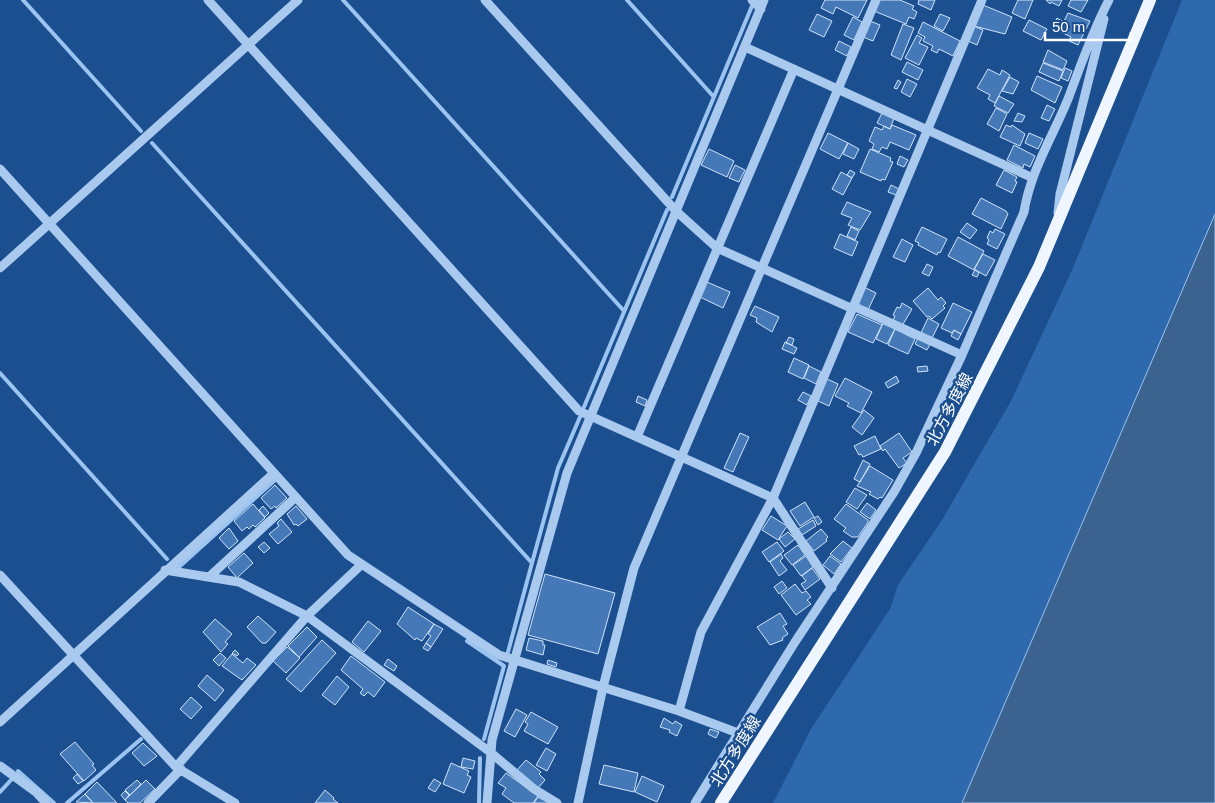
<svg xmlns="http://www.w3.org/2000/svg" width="1215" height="803" font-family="Arial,'Noto Sans JP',sans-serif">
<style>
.green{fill:#2e69ad}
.water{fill:#3c6290;stroke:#9cc4f0}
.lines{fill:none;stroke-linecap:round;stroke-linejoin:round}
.stream{stroke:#9cc4f0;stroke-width:4}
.building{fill:#4478b7;stroke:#cfe3fa}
.minor{stroke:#a9c9ee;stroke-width:9}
.major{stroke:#f0f6ff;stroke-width:12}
.labels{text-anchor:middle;stroke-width:5;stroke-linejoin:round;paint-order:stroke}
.street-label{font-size:16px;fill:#fff;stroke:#1b4f8f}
</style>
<rect width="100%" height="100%" fill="#1b4f8f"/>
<!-- green -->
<path class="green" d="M1182 0H1215V214L962 803H773L811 729 890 609 898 585 942 520 1011 401 1073 268Z"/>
<!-- water -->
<path class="water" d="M1215 214V803H962Z"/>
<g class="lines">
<!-- stream -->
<path class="stream" d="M23 0 141 131
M343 0 624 311
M627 0 713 96
M152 143 532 563 508 652
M672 197 752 6
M0 373 167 559
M584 407 667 210
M532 563 558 468 580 417
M179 567 274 481
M467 641 504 666 484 739
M18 771 54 803
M0 792 11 780
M67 803 141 739
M479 803 480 758"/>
</g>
<!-- building -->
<path class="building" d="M825 0H867L858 18 836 7 833 14 821 8Z
M879 0H900L914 6 912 9 917 12 914 19 909 17 906 24 874 11Z
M919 0H935L931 10 918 4Z
M1018 0H1033L1025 19 1012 13Z
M1046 0H1062L1059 6 1051 2 1050 4Z
M1071 0H1088L1081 12 1068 6Z
M983 5 1012 17 1005 34 974 26Z
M1068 13 1090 21 1078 45 1069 41 1071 37 1059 31Z
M817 14 832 21 824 37 809 30Z
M940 14 950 18 943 31 934 26Z
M853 17 862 22 854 40 844 35Z
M1057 18 1062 21 1056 31 1052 29Z
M1029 20 1047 29 1041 40 1023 31Z
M870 21 880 25 873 41 863 37Z
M923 22 960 41 953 56 939 49 937 53 931 50 933 46 923 41 925 37 918 33Z
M903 24 914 28 901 60 891 55Z
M974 26 983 30 977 45 968 41Z
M917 35 922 38 919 43 928 47 919 65 905 58Z
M839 41 851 47 847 56 835 50Z
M1048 50 1067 61 1063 70 1043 62Z
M907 62 923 70 918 80 902 72Z
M1043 63 1063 71 1059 81 1039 72Z
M1065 68 1072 71 1068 81 1061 78Z
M988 69 1000 75 1002 70 1010 75 995 103 988 99 990 95 977 88Z
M1037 76 1062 87 1055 103 1031 90Z
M1010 77 1019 82 1013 94 1002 91Z
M907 79 917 84 910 97 901 92Z
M898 80 901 82 897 89 894 88Z
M999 96 1014 104 1008 113 994 106Z
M1047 105 1055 109 1049 121 1041 118Z
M996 108 1007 114 999 131 987 124Z
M882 113 894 118 890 129 877 123Z
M1018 113 1025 116 1022 122 1014 121Z
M892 125 916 135 909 150 890 142 887 149 882 147 879 152 872 149 874 144 869 141 875 127 882 130 884 126 890 129Z
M1006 125 1011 127 1012 125 1025 134 1020 146 1000 137Z
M828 133 848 143 839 159 820 149Z
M1029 133 1043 139 1038 149 1025 143Z
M848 143 859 149 854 159 843 154Z
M1014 145 1035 156 1030 167 1024 164 1023 168 1007 160Z
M709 149 734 161 727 177 701 165Z
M870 149 891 158 890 161 893 162 885 180 882 179 881 181 860 172Z
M900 156 908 160 904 167 897 164Z
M735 165 745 170 739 182 729 178Z
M850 170 855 173 852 178 847 175Z
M1004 170 1017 177 1015 181 1017 182 1012 193 996 185Z
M841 172 852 178 843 195 832 189Z
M891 185 899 189 896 195 888 192Z
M981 198 1006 211 1008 214 1001 229 972 214Z
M847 202 871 212 860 230 848 225 852 218 841 214Z
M967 223 977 230 970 239 960 232Z
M851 227 859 231 855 240 847 236Z
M922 227 947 239 940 253 938 252 937 255 918 245 919 243 915 241Z
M995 229 1005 234 997 249 987 244 989 240 987 238 990 231 993 233Z
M840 234 858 242 852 256 834 248Z
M958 237 984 251 974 270 948 256Z
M902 239 913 245 905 262 893 257Z
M983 254 995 260 986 276 974 269Z
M927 264 933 267 929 276 922 273Z
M975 270 979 273 977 277 972 275Z
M707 282 730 292 723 308 700 297Z
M864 287 876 293 868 310 856 304Z
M928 288 938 300 941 297 946 303 943 306 945 308 932 319 929 316 927 317 913 301Z
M902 303 912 309 902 326 893 320 895 316 893 315 897 307 900 308Z
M953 303 972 312 961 334 954 330 952 333 941 328Z
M755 306 779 317 772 332 756 322 757 318 750 315Z
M857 314 882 325 873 343 848 332Z
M928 318 939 324 932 338 921 333Z
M883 323 895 329 887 344 876 339Z
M895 329 915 339 908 354 888 345Z
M954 330 961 334 958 340 951 336Z
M789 337 794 339 792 345 786 343Z
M918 338 930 344 927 350 915 344Z
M785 342 797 348 794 354 782 349Z
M794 358 809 365 803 379 788 372Z
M809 366 821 372 816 384 804 378Z
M927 366 928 371 918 372 917 367Z
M896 376 899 382 888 388 885 383Z
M845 378 872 392 861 413 847 406 849 403 835 396Z
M827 379 838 384 829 406 818 401Z
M803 392 811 396 807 405 798 400Z
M638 396 647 400 645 406 636 402Z
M864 410 874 418 862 435 852 427Z
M740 433 749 437 733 472 724 468Z
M899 433 912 452 903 458 907 463 899 468 885 449 883 451 880 446Z
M875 436 881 449 863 457 861 454 859 455 854 446Z
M863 460 870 464 860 482 854 479Z
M870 466 893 480 882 498 880 497 878 499 869 494 871 492 857 486Z
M275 485 287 498 276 508 275 506 271 509 261 498Z
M855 488 867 495 857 509 846 502Z
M805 502 814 517 800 526 790 511Z
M867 503 876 510 870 519 860 512Z
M253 504 265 518 255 527 253 525 249 529 247 527 242 531 234 521Z
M846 504 868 520V522L858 537H852L843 531 846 528 834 519Z
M263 506 269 513 265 517 259 510Z
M296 506 307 519 298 526 296 524 294 525 287 514Z
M771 516 787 526 778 540 762 530Z
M818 516 822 522 818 525 814 518Z
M281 519 292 532 278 544 269 534 279 526 277 523Z
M813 520 816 526 802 535 798 529Z
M229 528 238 541 229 549 219 538Z
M821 529 828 537 826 539 827 541 814 551 806 541Z
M788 532 795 539 785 547 779 539Z
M843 541 852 548 841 562 830 554Z
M264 542 270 548 264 553 258 547Z
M777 542 784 551 769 562 762 552Z
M798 545 805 555 792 565 784 555Z
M244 553 253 563 237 578 228 567Z
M781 554 783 558 780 561 787 570 779 576 770 562Z
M806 556 813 567 801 576 793 565Z
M830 556 841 564 834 574 823 565Z
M812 568 820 579 805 590 801 584 806 581 802 576Z
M545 574 615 593 598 654 528 635Z
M782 581 787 588 779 594 774 587Z
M795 584 802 593 806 591 811 597 807 600 811 604 796 615 781 595Z
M408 607 434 624 422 641 416 638 415 640 397 624Z
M780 613 787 624 783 626 788 634 782 638 783 640 770 645 757 627Z
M258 616 276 632 266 643H262L247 627Z
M215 619 232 634 225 642 228 644 221 652 203 632Z
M368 621 381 631 364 652 352 642Z
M434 624 443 629 431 647 426 643 431 636 428 634Z
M307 627 317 637 299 657 288 646Z
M529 638 543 641V645H545L543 655 526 650Z
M322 640 336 653 301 692 286 679Z
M426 643 431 647 428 651 423 648Z
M287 647 300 658 286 673 273 661Z
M235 650 239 654 237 656 232 653Z
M220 653 226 658 219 666 213 660Z
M232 654 243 663 247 658 256 665 242 680 222 666Z
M351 656 385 682 374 697 368 692 364 696 360 693 363 689 341 670Z
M388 659 397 666 394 671 384 665Z
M548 660 557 663 556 667 547 664Z
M207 675 224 690 215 701 198 686Z
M337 676 349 687 335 705 322 695Z
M191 697 202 707 191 719 180 709Z
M516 709 527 715 515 737 504 731Z
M531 712 558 727 548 744 524 731 528 724 525 722Z
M664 718 673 724 675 721 682 725 677 736 669 732 670 730 660 727Z
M710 729 719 732 716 738 708 734Z
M75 742 94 764 92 765 96 770 84 781 60 754Z
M143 743 157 756 144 766 132 753Z
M546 748 556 754 547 771 536 765Z
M463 758 475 761 473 769 461 767Z
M526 760 541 772 539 774 545 780 538 788 517 770Z
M451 763 469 771 467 775 471 777 464 793 443 784Z
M604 765 638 773 634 792 599 784Z
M506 773 538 796 533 803H514L502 794 506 788 498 783Z
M77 774 83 781 78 784 73 778Z
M642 776 664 786 657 802 635 792Z
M434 779 441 783 435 792 428 788Z
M137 780 141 784 130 795 125 790Z
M146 780 155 789 140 803H128L125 800Z
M97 782 117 803H93L85 794Z
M325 790 334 798 333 799 338 803H315Z
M125 791 129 795 125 800 121 795Z
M85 794 93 803 76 802Z
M538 797 549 803H534Z"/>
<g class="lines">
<!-- minor -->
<path class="minor" d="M208 0 579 411 773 498 832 588
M485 0 676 211 717 248 853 309
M752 0 761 9
M745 47 1033 178
M0 169 348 555 499 655 679 711 738 733
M1058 213 1060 194 1104 19
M0 268 298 0
M853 306 962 355
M637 437 794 69
M165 570 239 582 307 616 490 752 534 789 557 803
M0 575 176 767 235 803
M209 577 296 497
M679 711 701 632 773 498 982 0
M0 722 274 473
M0 766 36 792 46 803
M176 767 307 616 362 564
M148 803 181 769
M487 803 492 740 567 473 764 0
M578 803 603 687 634 568 876 0
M695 803 795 642 894 492 916 453 962 355 1024 212C1030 172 1053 136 1068 99 1081 65 1092 32 1109 0"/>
<!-- major -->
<path class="major" d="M721 803 945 452 1039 267 1150 0"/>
</g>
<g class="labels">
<!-- street labels -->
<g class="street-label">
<text transform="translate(949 409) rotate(-62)" y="6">北方多度線</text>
<text transform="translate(735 751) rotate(-58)" y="6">北方多度線</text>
</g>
</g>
<!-- scale -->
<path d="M1045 32v8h86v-8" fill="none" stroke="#ffffff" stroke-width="2.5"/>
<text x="1052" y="32" font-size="15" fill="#ffffff" stroke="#1b4f8f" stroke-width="4" paint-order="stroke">50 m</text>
</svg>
